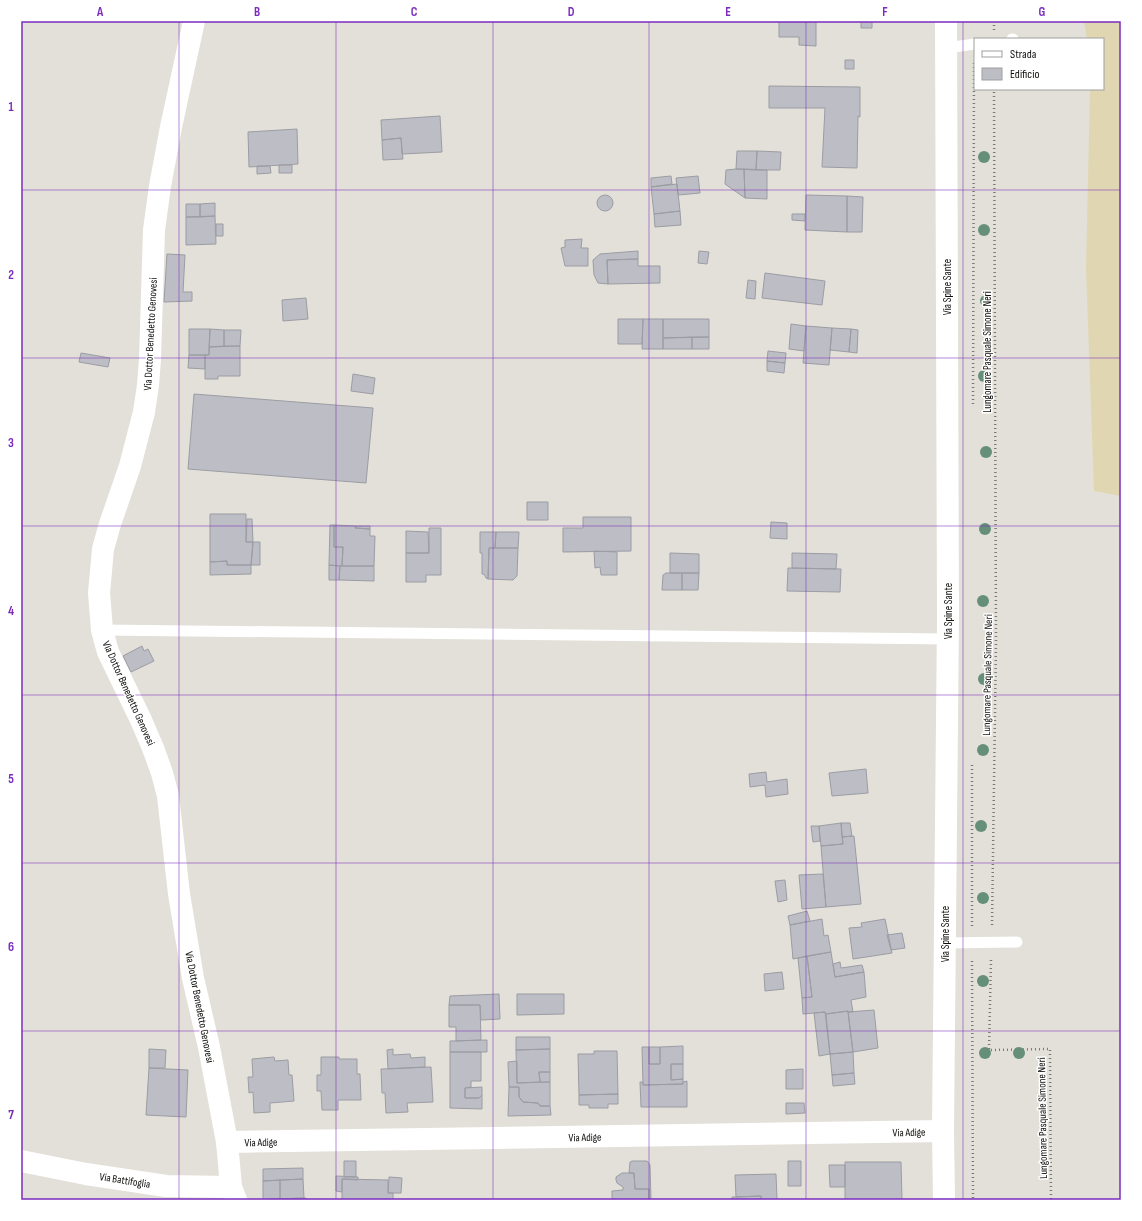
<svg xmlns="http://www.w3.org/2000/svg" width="1142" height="1221" font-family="'Sofia Sans Condensed',sans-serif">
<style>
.sand{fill:#e0d7b2}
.building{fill:#bdbdc5;stroke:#9c9ca4}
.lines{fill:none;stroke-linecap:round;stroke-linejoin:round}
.path{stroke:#7a7973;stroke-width:2.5;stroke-dasharray:1 3;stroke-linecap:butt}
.service{stroke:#fff;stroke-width:11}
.minor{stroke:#fff;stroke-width:22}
.tertiary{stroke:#fff;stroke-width:22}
.tree{fill:#668f7a}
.grid{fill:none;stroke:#7b2cbf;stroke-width:1;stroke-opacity:0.55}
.labels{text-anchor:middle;stroke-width:3;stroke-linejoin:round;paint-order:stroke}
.street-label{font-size:11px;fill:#0e0e0b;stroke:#fff}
.neatline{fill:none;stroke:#7b2cbf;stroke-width:1.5}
.grid-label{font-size:13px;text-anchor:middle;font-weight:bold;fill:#7b2cbf}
</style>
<rect width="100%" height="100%" fill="#e2e0d8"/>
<!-- sand -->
<path class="sand" d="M1084 21H1121V496L1094 491 1086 269 1090 89H1103V39H1087Z"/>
<!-- building -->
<path class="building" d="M779 21H816V46L799 45V37H779Z
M861 21H872V28H861Z
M845 60H854V69H845Z
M769 86 860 87V117L858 116 857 168 822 167 825 108H769Z
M440 116 442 152 402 154 401 138 382 140 381 120Z
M297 129 298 164 249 167 248 132Z
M401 138 403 159 383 160 382 140Z
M737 151H757L756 170 736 169Z
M757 151 781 152 780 170H756Z
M279 165H292V173H279Z
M257 166H270L271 173 257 174Z
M736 169H744L745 198 725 184 726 170Z
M744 169 767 170V199L745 198Z
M671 176 672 184 651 187V178Z
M698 176 700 193 678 195 676 178Z
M677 184 680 211 654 214 651 187Z
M806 195 847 196V232L805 230Z
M597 203a8 8 0 1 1 16 0a8 8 0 1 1-16 0Z
M847 196 863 197 862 232H847Z
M215 203V216L200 217V204Z
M186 204H200V217H186Z
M680 211 681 225 655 227 654 214Z
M792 214H805V221L792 220Z
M215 216 216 244 186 245V217Z
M216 224H223V236H216Z
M582 239 581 248H588V266H565L561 248 565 247V240Z
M638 251V259L607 260 608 284 598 283 594 275 593 260 600 254Z
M699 251 709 252 707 264 698 263Z
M167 254 185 255 183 292H192V301L164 302Z
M638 259V266H660V283L608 284 607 260Z
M765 273 825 281 822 305 762 298Z
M748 280 756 281 755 299 746 298Z
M306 298 308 319 283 321 282 300Z
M618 319H643L642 344H618Z
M643 319H663V349H642Z
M663 319H709V337L663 338Z
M791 324 806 326 804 351 789 349Z
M806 326 832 328 829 365 803 363Z
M832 328 851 329 849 352 830 350Z
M189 329H210L209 355H189Z
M210 329 224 330V346L209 347Z
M851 329 858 330 857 353 849 352Z
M224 330H241L240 346H224Z
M692 337V349H663V338Z
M692 337H709V349H692Z
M240 346V376H218V379H205V355H209V347Z
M768 351 786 353 785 363 767 361Z
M81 353 110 358 108 367 79 362Z
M189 355H205V369L188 368Z
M767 361 785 363 784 373 767 371Z
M353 374 375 378 373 394 351 391Z
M194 394 373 408 366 483 188 469Z
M527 502H548V520H527Z
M210 514H246V542H253L251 565H227V561L210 562Z
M583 517H631V551L563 552V528H583Z
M247 519H252L253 542H246Z
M771 522 787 523V539L770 538Z
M330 525H334V547H343L342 566 329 565Z
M334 525 356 526 355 528 370 529V536H375L374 566H342L343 547H334Z
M356 526H370V529L355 528Z
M429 528H441V575H426V582H406V553H429Z
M406 531 428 532 429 553H406Z
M480 532H496L495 548H489L488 579 486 578 484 574H482V553H480Z
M496 532H519L518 548H495Z
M253 542H260V565H251Z
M489 548H518L517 576 513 580 488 579Z
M594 551 617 552V575H601L600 567 595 568Z
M670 553 699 554V573H670Z
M792 553 837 554 836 569 792 568Z
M227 561V565H251V574L210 575V562Z
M329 565 340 566 339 580H329Z
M340 566H374V581L339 580Z
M788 568 841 569 840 592 787 591Z
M666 573H682V590H662L663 575Z
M682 573H699L698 590H682Z
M142 646 144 651 148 649 154 661 131 672 123 656Z
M866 769 868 793 832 796 829 773Z
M766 772 767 782 787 779 788 794 766 797 765 785 750 787 749 774Z
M841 823H850L852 836 842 837Z
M841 823 843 844 821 846 819 826Z
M811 826H819L820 841 813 842Z
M854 836 861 904 826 907 821 846 843 844 842 837Z
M823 874 826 907 802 909 799 875Z
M785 880 787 900 778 902 775 881Z
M807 911 810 921 790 925 788 916Z
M822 919 824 936 828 935 831 952 793 959 790 925Z
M885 919 892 953 853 959 849 928 862 927 861 923Z
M902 933 905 948 891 950 887 935Z
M831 952 835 977 864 972 866 997 851 1000 853 1012H848V1011L826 1014 825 1012 803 1014 802 998 812 997 807 956Z
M807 956 812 997 802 998 798 958Z
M840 962 841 968 862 965 864 972 835 977 833 964Z
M782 972 784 989 765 991 764 974Z
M499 994 500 1019 481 1020 480 1005H449L450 996Z
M517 994H564V1014L517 1015Z
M449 1005H480L481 1040 456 1041V1027H449Z
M874 1010 878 1048 853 1052 848 1012Z
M848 1011 853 1052 830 1054 826 1014Z
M825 1012 830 1054 819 1056 814 1013Z
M516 1037H550V1049L516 1050Z
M487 1040V1052H450V1041Z
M683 1046V1064H671V1080L683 1079V1084L643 1085 642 1047H649V1064H660V1047Z
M649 1047H660V1064H649Z
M149 1049 166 1050 165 1068H149Z
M393 1049V1055L410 1054 411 1058 425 1057V1067L388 1069 387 1050Z
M550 1049V1072H539L540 1082 517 1083 516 1050Z
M594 1051H617L618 1094 579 1095 578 1054H594Z
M450 1052H481V1081H471V1087L465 1088V1098H479L482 1095V1109L450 1108Z
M853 1052 854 1073 832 1075 830 1054Z
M274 1057 275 1061 288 1060 289 1075H292L294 1101 270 1103V1112L254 1113 253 1092 249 1093 248 1077H253L252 1059Z
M321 1057H339V1059H357V1074H360L361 1100H338V1110H322L321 1091H317V1075H321Z
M517 1061V1083L550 1082V1106H540L538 1103 523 1102 519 1097V1087H509L508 1062Z
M671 1064H683V1079L671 1080Z
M431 1067 433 1102 407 1103 408 1112 386 1113 385 1093H382L381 1069Z
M149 1068 188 1070 186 1117 146 1115Z
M803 1069V1089H786V1070Z
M539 1072H550V1082H540Z
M854 1073 855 1084 833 1086 832 1075Z
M687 1081V1107H641L640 1082H643V1085L683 1084V1082Z
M482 1087V1095L479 1098H465V1088Z
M509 1087H519V1097L523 1102 538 1103 540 1106H550L551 1115 508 1116Z
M618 1094V1104H608V1108H589V1105H579V1095Z
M786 1103H804L805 1113 786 1114Z
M344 1161H356V1177H344Z
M632 1161H647L650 1165 651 1200H649V1189H635L634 1173H629L630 1162Z
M788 1161H801V1186H788Z
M845 1162H901L902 1200H845Z
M829 1165H845V1187H830Z
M303 1168V1179L263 1181V1169Z
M622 1173H634L635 1189H649V1200H612V1191L623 1190V1187L617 1183 616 1180V1177Z
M776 1174 777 1200H761V1196L736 1197 735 1175Z
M336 1176 358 1177V1180L342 1179V1192L336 1191Z
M389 1177 402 1178 401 1193H388Z
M303 1179 304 1198 280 1199V1180Z
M342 1179 388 1180V1193H393V1200H342Z
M280 1180V1199L263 1200V1181Z
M761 1196V1200H732V1197Z
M306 1198V1200H269V1199Z"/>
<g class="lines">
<!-- path -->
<path class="path" d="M994 21V33
M973 404 974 63
M992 925 996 641 994 89
M972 926V763
M991 960 989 1050 1050 1049 1051 1200
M972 961 973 1200"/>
<!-- service -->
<path class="service" d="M1012 39H1013
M946 48 975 44
M102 630 948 639
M944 943 1017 942"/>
<!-- minor -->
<path class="minor" d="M227 1142 943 1131"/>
<!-- tertiary -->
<path class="tertiary" d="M194 21 171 127 160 186 154 230 150 359 148 385 144 412 130 466 110 524 103 549 99 593 102 630 108 652 141 720 153 748 162 773 168 796 179 894 193 978 209 1047 227 1142 231 1187 236 1200
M21 1161 86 1174 166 1186 231 1187
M944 1200 943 1131 948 618 946 21"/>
</g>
<!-- trees -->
<g class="tree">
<circle cx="984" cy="157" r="6"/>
<circle cx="984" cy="230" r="6"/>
<circle cx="986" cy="301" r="6"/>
<circle cx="984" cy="376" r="6"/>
<circle cx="986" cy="452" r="6"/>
<circle cx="985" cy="529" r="6"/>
<circle cx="983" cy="601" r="6"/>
<circle cx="984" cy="679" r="6"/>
<circle cx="983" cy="750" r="6"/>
<circle cx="981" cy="826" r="6"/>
<circle cx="983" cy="898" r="6"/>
<circle cx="983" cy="981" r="6"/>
<circle cx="985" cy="1053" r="6"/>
<circle cx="1019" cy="1053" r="6"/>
</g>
<!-- grid -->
<path class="grid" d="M179 21V1200M336 21V1200M493 21V1200M649 21V1200M806 21V1200M963 21V1200M21 190H1121M21 358H1121M21 526H1121M21 695H1121M21 863H1121M21 1031H1121"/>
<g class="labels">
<!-- street labels -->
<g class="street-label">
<text transform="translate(947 287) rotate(-90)" y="4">Via Spine Sante</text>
<text transform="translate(150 334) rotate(-87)" y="4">Via Dottor Benedetto Genovesi</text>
<text transform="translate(987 352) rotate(-90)" y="4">Lungomare Pasquale Simone Neri</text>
<text transform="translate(948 611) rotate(-90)" y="4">Via Spine Sante</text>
<text transform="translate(987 675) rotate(-89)" y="4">Lungomare Pasquale Simone Neri</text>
<text transform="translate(129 693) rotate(66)" y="4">Via Dottor Benedetto Genovesi</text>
<text transform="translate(945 934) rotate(-90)" y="4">Via Spine Sante</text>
<text transform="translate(200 1007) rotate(79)" y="4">Via Dottor Benedetto Genovesi</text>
<text transform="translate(1042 1118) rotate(-91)" y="4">Lungomare Pasquale Simone Neri</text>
<text transform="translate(909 1132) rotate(-1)" y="4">Via Adige</text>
<text transform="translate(585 1137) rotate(-1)" y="4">Via Adige</text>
<text transform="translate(261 1142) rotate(-1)" y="4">Via Adige</text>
<text transform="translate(125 1180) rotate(9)" y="4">Via Battifoglia</text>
</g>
</g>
<!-- border -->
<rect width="1142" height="1221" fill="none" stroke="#ffffff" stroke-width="44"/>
<!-- legend -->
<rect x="974" y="38" width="130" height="52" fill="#ffffff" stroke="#9f9f9d"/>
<rect x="982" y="51" width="20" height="6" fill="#ffffff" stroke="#9f9f9d"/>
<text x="1010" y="58" font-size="12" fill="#0e0e0b">Strada</text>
<rect x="982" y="68" width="20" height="12" fill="#bdbdc5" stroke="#9f9f9d"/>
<text x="1010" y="78" font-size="12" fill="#0e0e0b">Edificio</text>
<rect x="22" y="22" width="1098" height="1177" class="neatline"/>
<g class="grid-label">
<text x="100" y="16">A</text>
<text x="257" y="16">B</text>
<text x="414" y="16">C</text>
<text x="571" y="16">D</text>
<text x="728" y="16">E</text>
<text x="885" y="16">F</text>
<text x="1042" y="16">G</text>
<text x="11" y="111">1</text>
<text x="11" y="279">2</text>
<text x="11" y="447">3</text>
<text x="11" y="615">4</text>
<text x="11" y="783">5</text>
<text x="11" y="951">6</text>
<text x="11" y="1119">7</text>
</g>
</svg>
